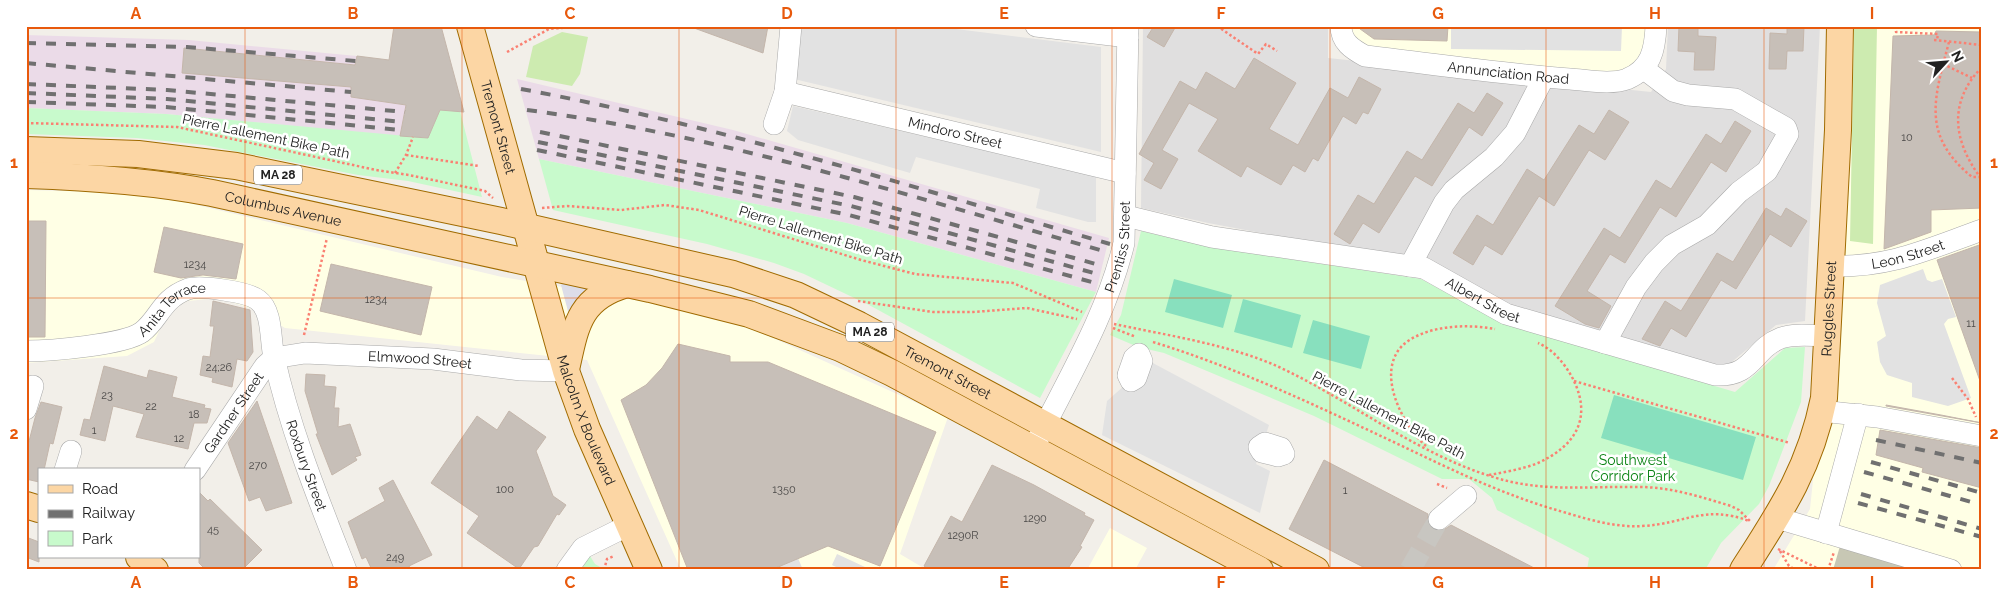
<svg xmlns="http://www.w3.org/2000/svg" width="2008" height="596" font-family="Raleway,sans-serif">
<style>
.residential{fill:#e0dfdf}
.industrial{fill:#ebdbe8}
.education{fill:#ffffe5}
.construction{fill:#c7c7b4}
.grass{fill:#cdebb0}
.park{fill:#c8facc}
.pitch{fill:#88e0be}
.parking{fill:#e2e2e2}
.plaza{fill:#dddde8}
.building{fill:#c7bfb8;stroke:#c4b6ab}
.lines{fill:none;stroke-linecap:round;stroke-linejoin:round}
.minor-tunnel{stroke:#c8c6c1;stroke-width:21;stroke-dasharray:21 11;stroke-linecap:butt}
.minor-casing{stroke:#a9a9a9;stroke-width:22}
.major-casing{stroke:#a06b00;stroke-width:28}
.path{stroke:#fa8072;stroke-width:2.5;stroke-dasharray:2.5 2.5;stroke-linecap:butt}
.minor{stroke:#fff;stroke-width:21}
.major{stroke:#fcd6a4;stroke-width:26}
.rail{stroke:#707070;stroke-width:4;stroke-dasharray:10 10;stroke-linecap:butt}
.grid{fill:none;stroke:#e8590c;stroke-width:1;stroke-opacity:0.55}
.labels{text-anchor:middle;stroke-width:5;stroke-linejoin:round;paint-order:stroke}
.number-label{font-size:11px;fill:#4b4948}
.shield{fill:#fff;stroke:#646464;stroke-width:1}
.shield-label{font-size:12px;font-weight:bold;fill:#222}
.street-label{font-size:14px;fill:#222;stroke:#fff}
.park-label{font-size:14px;fill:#0c8416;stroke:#fff}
.neatline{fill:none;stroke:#e8590c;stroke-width:2}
.grid-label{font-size:16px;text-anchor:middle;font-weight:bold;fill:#e8590c}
</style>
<rect width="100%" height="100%" fill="#f2efe9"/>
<!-- residential -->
<path class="residential" d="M1143 26H1328V58L1651 92 1666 69 1668 26H1820L1805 321 1776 325 1727 366 1710 369 1507 309 1391 257 1208 223 1141 208Z"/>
<!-- industrial -->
<path class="industrial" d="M26 35 189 40 357 56 355 65 184 48 182 73 351 87V97L406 105 400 136 166 114 26 108Z
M517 79 733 130 1109 238 1096 292 847 223 539 159Z"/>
<!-- education -->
<path class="education" d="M1341 26H1656L1626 79 1365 56Z
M1840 26H1982V570H1773L1810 509 1819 422Z
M26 190 146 193 502 277 635 299 753 329 948 417 900 554 927 570H681L587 360 285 328 256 310 218 298 188 301 169 310 154 342 127 356 26 363Z
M1110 528 1147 548 1135 570H1087Z"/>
<!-- construction -->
<path class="construction" d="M1840 546 1920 570H1833Z"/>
<!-- grass -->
<path class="grass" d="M1854 26H1877L1873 244 1850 241Z
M562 32 588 37 580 74 572 86 526 77 533 46Z"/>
<!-- park -->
<path class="park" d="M26 108 166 114 428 138 440 110 460 111 482 197 408 181 358 175 204 145 136 138 26 134Z
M539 159 847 223 1096 292 1040 398 869 305 804 274 774 263 707 244 553 210Z
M1141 231 1210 247 1421 279 1502 323 1735 392 1785 348 1805 347 1801 402 1769 486 1759 504 1721 543 1705 570H1587L1589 558 1497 510 1492 498 1469 479H1442L1314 416 1164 353 1138 347 1110 335 1121 315Z
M590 556 595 564 602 568 616 567 617 570H578L584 560Z"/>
<!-- pitch -->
<path class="pitch" d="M1174 279 1232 295 1223 328 1165 312Z
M1243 299 1301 315 1292 348 1234 332Z
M1313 320 1370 336 1361 369 1303 353Z
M1614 395 1756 437 1743 480 1601 438Z"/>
<!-- parking -->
<path class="parking" d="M800 26H932L1101 47V152L794 79Z
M1451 26H1622L1621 51 1451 49Z
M793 106 1096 176V222H1088L1036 208 1040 189 916 157 910 173 798 140 787 131Z
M1923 269 1927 280 1932 282 1942 279 1956 317 1948 319 1944 324 1971 398 1948 406 1912 397V383L1887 375 1880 362 1877 342 1886 336 1877 303 1880 285Z
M1151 362 1269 425 1256 464 1270 471 1260 513 1102 435 1107 401Z
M837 554 865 567 864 570H842L832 565Z
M798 558 803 570H771Z"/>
<!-- plaza -->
<path class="plaza" d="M563 283 589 289 569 315 561 285Z"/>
<!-- building -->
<path class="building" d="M394 26H441L464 112 440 110 428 138 400 136 406 105 351 97V87L182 73 184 48 355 65 357 56 389 60Z
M695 26H768L763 53 694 28Z
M1154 26H1176L1164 47 1147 37Z
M1356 26H1448L1447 41 1374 39Z
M1679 26H1698V36L1716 37 1714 70H1694L1695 52 1678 51Z
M1787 26H1804L1803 51H1787L1786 69H1769L1770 33 1787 34Z
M1936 31 1982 32V208L1931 210V232L1884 249 1893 36 1934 35Z
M1254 58 1296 83 1269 129 1298 145 1330 88 1348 98 1359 77 1381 89 1368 114 1363 112 1356 124 1343 116 1318 161 1313 158 1305 172 1293 165 1281 185 1247 166 1241 177 1198 151 1218 119 1189 103 1162 150 1178 159 1161 189 1144 180 1154 163 1139 154 1180 81 1196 90 1206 72 1235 89Z
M1487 93 1503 103 1482 136 1469 127 1432 186 1415 176 1379 233 1363 223 1350 244 1334 234 1358 195 1374 204 1407 151 1422 160 1458 103 1474 113Z
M1609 110 1629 122 1605 160 1589 150 1554 206 1539 196 1502 255 1485 245 1473 265 1453 253 1477 215 1493 225 1527 169 1544 180 1579 125 1594 134Z
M1735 121 1751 131 1726 172 1711 162 1676 217 1660 207 1625 263 1610 254 1587 291 1611 306 1599 328 1585 324 1555 306 1604 228 1620 238 1656 180 1671 189 1706 134 1721 144Z
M1766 208 1781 217 1786 208 1807 221 1791 247 1770 234 1736 289 1721 280 1686 337 1671 328 1660 346 1642 339 1665 301 1681 311 1717 253 1733 262Z
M26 221H46L45 337H26Z
M164 227 243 244 236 279 203 275 181 278 154 272Z
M1982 244V381H1980L1937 260Z
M331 264 432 287 421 335 320 311Z
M213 301 250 310 253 352 247 361 237 359 232 387 212 382 213 378 200 375 203 356 210 357 214 326H210Z
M678 344 730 356V362H768L936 432 880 566 828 546 771 570H688L621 400 646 385 662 368Z
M104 366 147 378 149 370 177 377 172 397 205 405 204 408 211 409 207 423H194L188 449 136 437 144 414 113 406 105 441 80 435 84 419 90 420Z
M306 374 325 375 324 386 336 387 334 408H339L338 427 350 424 361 455 355 457 357 460 332 475 316 434H318L305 391Z
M257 401 292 503 266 511 260 497 249 501 228 443Z
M41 402 62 407 53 444 50 443 44 470H39V482L26 479V453L35 418Z
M1886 405 1941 415 1982 423 1886 406Z
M509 411 546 437 536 451 553 496 566 505 559 515 557 514 538 546 534 547 519 569 467 533 479 516 431 483 477 416 497 430Z
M1880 430 1982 448V488L1922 472 1923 468 1876 455Z
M1324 460 1428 514 1427 522 1434 531H1442L1451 525 1538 570H1369L1289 529Z
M992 465 1034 485 1085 513 1084 515 1094 520 1080 546 1082 547 1067 570H930L924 566 951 516 962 522Z
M393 480 432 555 409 566 411 570H372L366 557 362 559 348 522 385 501 379 488Z
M199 492 208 501 210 499 262 550 242 570H206L199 563Z
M26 537 39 542V562L26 557Z"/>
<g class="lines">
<!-- minor-tunnel -->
<path class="minor-tunnel" d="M1410 570 1439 519"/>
<!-- minor casing -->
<g class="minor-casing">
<g id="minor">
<path d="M1036 26 1128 37"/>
<path id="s1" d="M1341 26C1341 42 1352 49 1365 56 1433 64 1502 74 1570 79 1587 80 1611 85 1627 79 1651 69 1655 50 1656 26"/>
<path id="s2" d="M785 92 1125 173"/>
<path d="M774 124 785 92 791 26"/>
<path id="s3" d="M1126 216 1212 237 1424 268 1506 314 1715 375C1754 377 1752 349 1781 338 1795 333 1814 336 1829 336"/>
<path d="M1410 266 1444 203 1454 190 1494 157 1515 133 1544 77"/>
<path id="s4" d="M1831 266C1890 268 1928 249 1982 230"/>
<path d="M1605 343 1636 287 1654 263 1672 245 1707 225 1739 192 1767 171 1788 134 1786 128 1735 99 1688 95 1673 91 1644 69"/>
<path id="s5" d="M26 351C49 351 124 345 142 332 160 318 161 299 188 289 200 285 248 292 258 300 273 311 270 341 274 357 290 430 319 501 346 570"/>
<path d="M1139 354 1142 361 1136 378 1131 381 1128 375 1134 358Z"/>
<path d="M26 409 33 386"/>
<path d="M1821 411 1877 417 1982 436"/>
<path id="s6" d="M1038 439C1070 375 1107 314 1124 243L1128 26"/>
<path d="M1265 443 1281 448 1284 454 1278 456 1262 452 1259 447Z"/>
<path d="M65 470 71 451"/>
<path id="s7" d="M195 470 265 366 274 358 305 353 433 359 521 370 566 371"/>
<path d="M1777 518 1951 570"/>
<path d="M1439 519 1466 496"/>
<path d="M1826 533 1858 414"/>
<path d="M567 570 583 548 629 525"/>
</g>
</g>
<!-- major casing -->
<g class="major-casing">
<g id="major">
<path id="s8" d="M470 26 566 371 587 429 649 570"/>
<path id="s9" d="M26 150 138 154 236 166 501 221 733 274 796 295 859 325 1316 570"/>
<path id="s10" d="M26 175C89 177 150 181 212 193L650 289 749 314 840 348 892 373 1260 570"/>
<path d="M567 365C576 323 581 297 627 284"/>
<path d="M26 505 39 509"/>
<path d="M139 557 155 570"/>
<path id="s11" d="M1743 570C1781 511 1810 468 1824 398L1838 130 1840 26"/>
</g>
</g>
<!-- path -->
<path class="path" d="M1217 26 1258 54 1266 44 1277 51
M1896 26V32L1938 34 1937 40
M1934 40 1982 45
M1949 42C1934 99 1921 135 1972 177H1980C1953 140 1948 102 1982 67
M507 52 549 29 583 26
M1943 64 1972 78
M26 123 177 127 376 170 409 175 485 191 493 198
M406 155 479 166
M395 173 406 155 413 137
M542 208 567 206 621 210 665 205 699 210 861 260 915 274 1013 283 1082 312
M858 301 933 312H973L1027 308 1077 319
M1114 324C1166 335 1231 345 1279 367 1350 400 1414 452 1490 476 1541 493 1587 486 1639 487 1671 487 1701 497 1731 506L1739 510 1750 521
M1113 328 1136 337
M304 335 327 238
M1153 342C1238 368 1319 407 1400 445 1450 469 1500 493 1553 509 1581 517 1612 528 1642 526 1685 524 1704 504 1749 521
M1952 378 1968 399 1976 417
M1574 381 1790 443
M1426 446C1401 424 1372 366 1408 341 1432 325 1467 324 1495 329
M1489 475C1505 472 1523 469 1538 463 1575 446 1592 419 1574 381 1566 365 1554 350 1538 343
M1437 484 1447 488
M1778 549 1821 570
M1780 551 1789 566 1796 570
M604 570 607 559 614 556
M1828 570 1834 552"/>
<!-- minor -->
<use href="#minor" class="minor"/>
<!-- major -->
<use href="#major" class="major"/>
<!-- rail -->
<path class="rail" d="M26 43 187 47 356 61
M26 63 351 92
M26 84 167 90 405 112
M521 89C721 126 915 188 1110 244
M26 93 167 99 403 122
M26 102 166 107 401 130
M527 110C725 136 916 198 1107 252
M540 132 854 197 1103 266
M538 142 851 206 1101 275
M537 150 849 215 1099 284
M1876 440 1982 463
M1871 462 1982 493
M1864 472 1982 505
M1861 494 1982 529
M1858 503 1982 537"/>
</g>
<!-- grid -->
<path class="grid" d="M245 26V570M462 26V570M679 26V570M896 26V570M1112 26V570M1330 26V570M1546 26V570M1764 26V570M26 298H1982"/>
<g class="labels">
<!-- number labels -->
<g class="number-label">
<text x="1907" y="141">10</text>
<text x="195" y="268">1234</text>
<text x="376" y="303">1234</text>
<text x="1971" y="327">11</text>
<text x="219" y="371">24;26</text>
<text x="107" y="399">23</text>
<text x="151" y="410">22</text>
<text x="194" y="418">18</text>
<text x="94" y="434">1</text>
<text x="179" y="442">12</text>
<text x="258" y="469">270</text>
<text x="505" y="493">100</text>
<text x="784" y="493">1350</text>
<text x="1345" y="494">1</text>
<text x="1035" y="522">1290</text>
<text x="213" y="533">45</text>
<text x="963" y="539">1290R</text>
<text x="395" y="561">249</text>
</g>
<!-- shield labels -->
<g class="shield">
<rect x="254" y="165.5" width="48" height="19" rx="4"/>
<rect x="846" y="322.5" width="48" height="19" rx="4"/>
</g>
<g class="shield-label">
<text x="278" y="179">MA 28</text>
<text x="870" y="336">MA 28</text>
</g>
<!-- street labels -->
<g class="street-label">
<text dy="5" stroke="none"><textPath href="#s1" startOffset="185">Annunciation Road</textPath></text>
<text dy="5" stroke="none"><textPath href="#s8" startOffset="105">Tremont Street</textPath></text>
<text dy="5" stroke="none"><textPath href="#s2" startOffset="175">Mindoro Street</textPath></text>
<text transform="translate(266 136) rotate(12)" y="5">Pierre Lallement Bike Path</text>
<text dy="5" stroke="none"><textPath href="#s10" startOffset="260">Columbus Avenue</textPath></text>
<text transform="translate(821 235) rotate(17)" y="5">Pierre Lallement Bike Path</text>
<text dy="5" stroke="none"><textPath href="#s6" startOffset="210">Prentiss Street</textPath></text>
<text dy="5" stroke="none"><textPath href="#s4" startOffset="78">Leon Street</textPath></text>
<text dy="5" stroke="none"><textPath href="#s3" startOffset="370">Albert Street</textPath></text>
<text dy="5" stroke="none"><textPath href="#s11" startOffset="281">Ruggles Street</textPath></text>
<text dy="5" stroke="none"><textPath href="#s5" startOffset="158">Anita Terrace</textPath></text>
<text dy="5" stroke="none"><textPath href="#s7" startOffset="284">Elmwood Street</textPath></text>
<text dy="5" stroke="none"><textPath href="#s9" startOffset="956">Tremont Street</textPath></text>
<text dy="5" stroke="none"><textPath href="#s7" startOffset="69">Gardner Street</textPath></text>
<text transform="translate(1389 415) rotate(28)" y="5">Pierre Lallement Bike Path</text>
<text dy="5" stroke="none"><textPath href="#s8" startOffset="411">Malcolm X Boulevard</textPath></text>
<text dy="5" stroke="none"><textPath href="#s5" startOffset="428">Roxbury Street</textPath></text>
</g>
<!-- park labels -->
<g class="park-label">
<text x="1633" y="465">Southwest<tspan x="1633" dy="16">Corridor Park</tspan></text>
</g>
</g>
<!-- border -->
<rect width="2008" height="596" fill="none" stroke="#ffffff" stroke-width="55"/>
<!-- legend -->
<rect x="38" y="468" width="162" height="90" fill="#ffffff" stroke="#a7a7a7"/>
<rect x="48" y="485" width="25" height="8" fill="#fcd6a4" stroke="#a7a7a7"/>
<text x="82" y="494" font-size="15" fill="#222222">Road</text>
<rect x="48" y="510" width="25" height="8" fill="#707070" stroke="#a7a7a7"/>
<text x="82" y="518" font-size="15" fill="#222222">Railway</text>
<rect x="48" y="531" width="25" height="15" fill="#c8facc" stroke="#a7a7a7"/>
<text x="82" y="544" font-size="15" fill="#222222">Park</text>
<!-- north arrow -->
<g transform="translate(1946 62) rotate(64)" stroke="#ffffff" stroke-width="4" paint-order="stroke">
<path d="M0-4L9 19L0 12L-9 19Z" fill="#222222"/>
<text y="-8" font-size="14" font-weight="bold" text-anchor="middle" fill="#222222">N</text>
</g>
<rect x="28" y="28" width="1952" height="540" class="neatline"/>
<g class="grid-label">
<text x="136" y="19">A</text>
<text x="353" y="19">B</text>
<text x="570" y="19">C</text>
<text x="787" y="19">D</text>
<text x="1004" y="19">E</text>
<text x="1221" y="19">F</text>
<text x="1438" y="19">G</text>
<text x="1655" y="19">H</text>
<text x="1872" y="19">I</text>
<text x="14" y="168">1</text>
<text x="1994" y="168">1</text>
<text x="14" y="439">2</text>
<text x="1994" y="439">2</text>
<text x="136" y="588">A</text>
<text x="353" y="588">B</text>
<text x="570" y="588">C</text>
<text x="787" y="588">D</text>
<text x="1004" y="588">E</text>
<text x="1221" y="588">F</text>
<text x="1438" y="588">G</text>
<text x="1655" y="588">H</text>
<text x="1872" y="588">I</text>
</g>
</svg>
